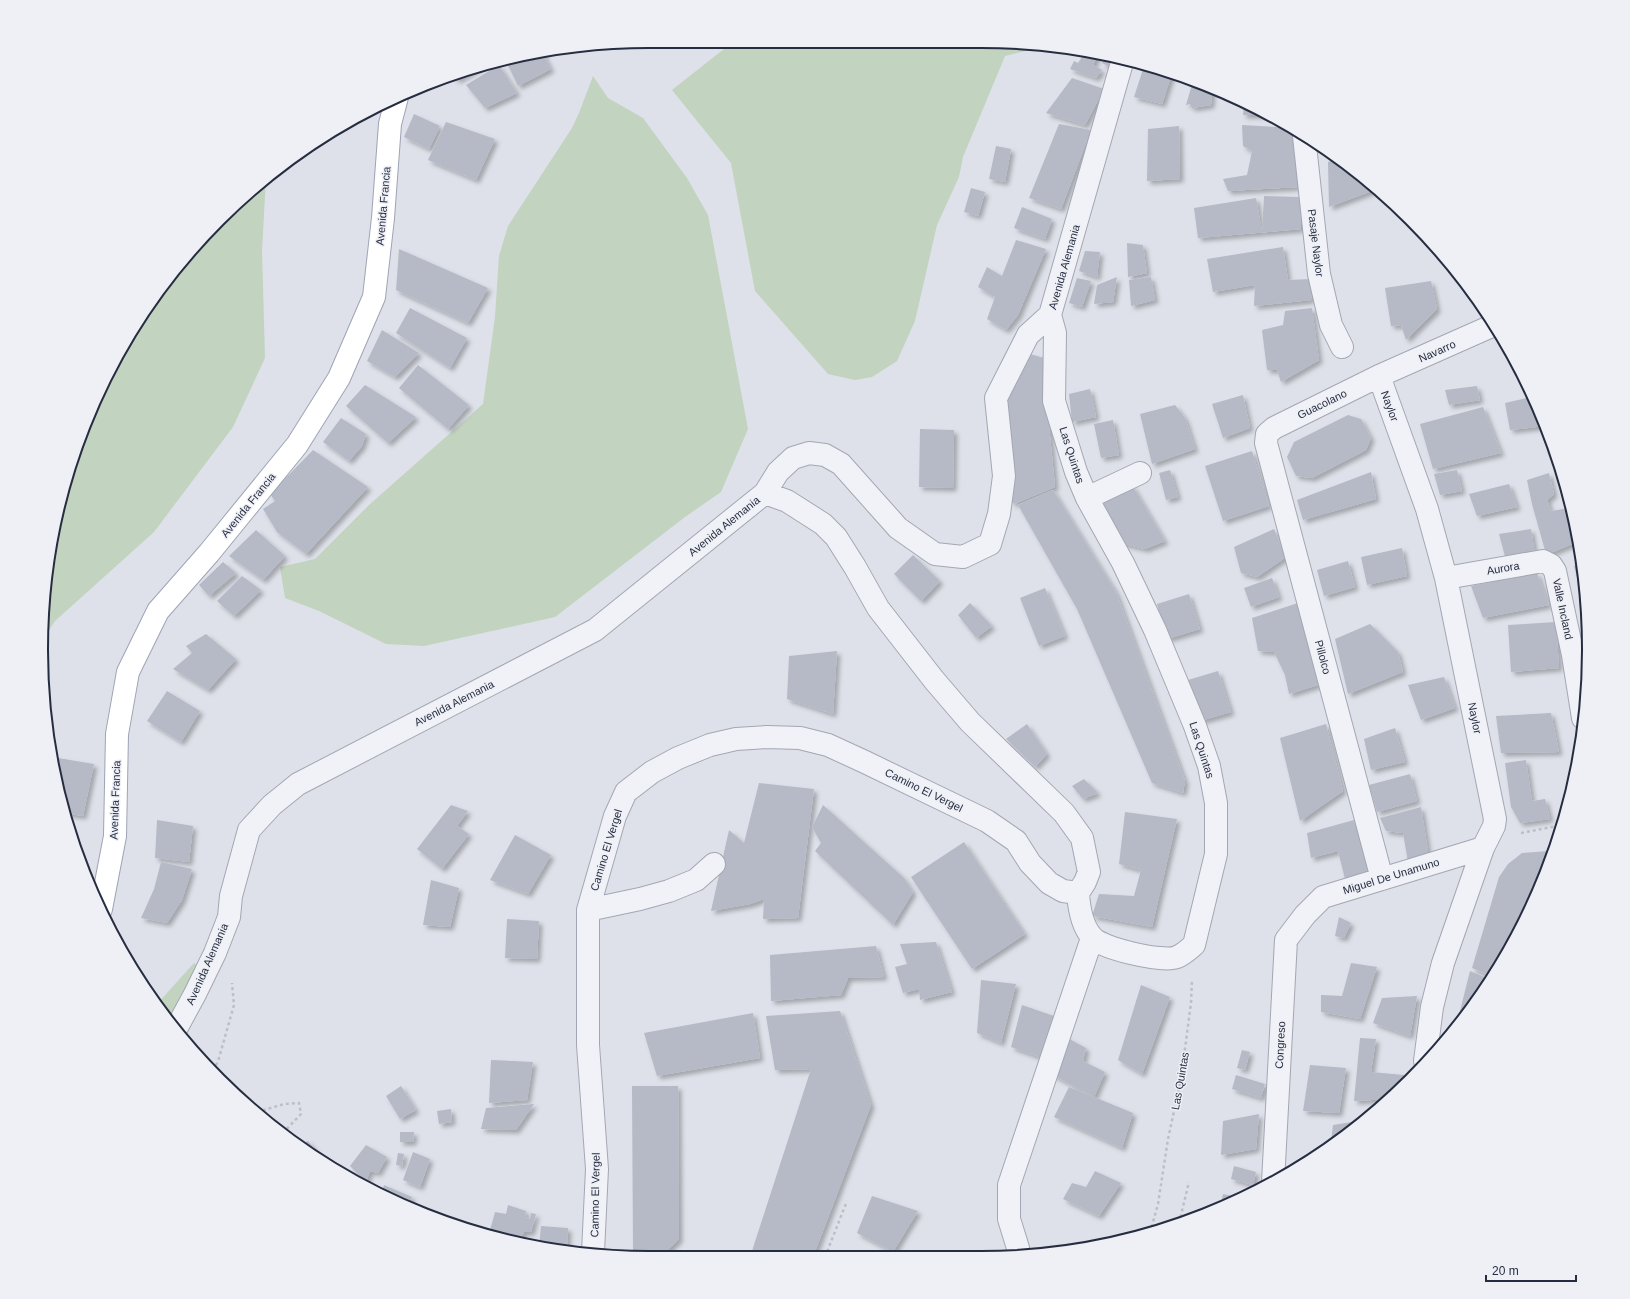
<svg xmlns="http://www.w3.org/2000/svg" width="1630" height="1299" font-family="Helvetica,sans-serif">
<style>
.green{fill:#c2d3bf}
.building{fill:#b5bac6;filter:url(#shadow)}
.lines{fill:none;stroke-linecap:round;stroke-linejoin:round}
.minor-casing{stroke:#a3a7b3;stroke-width:24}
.major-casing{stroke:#9da4b5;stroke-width:24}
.path{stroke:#bcbfc7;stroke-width:2.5;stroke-dasharray:3 3;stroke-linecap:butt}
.minor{stroke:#f1f2f7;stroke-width:22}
.major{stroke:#fff;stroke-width:22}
.labels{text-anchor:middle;stroke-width:3;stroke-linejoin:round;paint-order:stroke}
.street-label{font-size:11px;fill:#262d40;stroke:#eef0f6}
.rim{fill:none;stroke:#262d40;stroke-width:2}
</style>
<defs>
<filter id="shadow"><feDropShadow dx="3.5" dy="3.5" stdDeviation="2" flood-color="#0004"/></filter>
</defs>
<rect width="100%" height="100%" fill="#dee1e9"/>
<!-- green -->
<path class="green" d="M1020 42 1046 46 1005 56 963 157 959 177 937 225 915 321 897 361 872 377 855 380 828 374 755 291 731 163 672 90 729 45Z
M593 76 608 98 643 118 687 178 708 215 748 429 721 492 685 517 555 617 424 646 386 644 319 611 285 598 280 567 315 559 369 505 483 404 495 317 499 256 508 226 572 128 579 113Z
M266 178 262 251 265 358 233 427 154 532 55 621 42 641 46 570 62 492 87 416 123 345 167 279 219 219Z
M194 963 208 974 170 1019 158 1003Z"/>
<!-- building -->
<path class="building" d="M548 51 543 54 551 69 518 86 505 59Z
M1086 51 1099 53 1093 65 1102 70 1096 78 1070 69 1074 61 1078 63Z
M1106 55 1117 57 1112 68 1102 63Z
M499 65 517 93 485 108 466 85Z
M478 66 480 67 457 80 452 75Z
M1144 66 1172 73 1162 104 1134 97Z
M1072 78 1104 89 1085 125 1046 113Z
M1193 81 1212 90 1211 105 1192 108 1190 104 1186 105Z
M1244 104 1268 115H1243Z
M414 114 440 126 429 149 404 137Z
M446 122 495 139 476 180 428 160Z
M1059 124 1091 130 1061 209 1029 198Z
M1242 125 1292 128 1298 187 1228 191 1223 179 1247 175 1252 151 1243 146Z
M1179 126 1180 179 1147 181 1148 129Z
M996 146 1011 149 1005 182 989 179Z
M1336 159 1377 189 1329 207 1328 162Z
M971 188 985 192 978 216 964 212Z
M1264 196 1300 197 1301 229 1198 238 1194 208 1256 198 1262 232Z
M1022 207 1052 219 1045 239 1014 228Z
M1016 240 1046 249 1018 315 1006 330 987 319 995 297 978 287 987 267 1002 276Z
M1127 243 1143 245 1147 273 1128 277Z
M1283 247 1288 280 1312 279 1311 300 1254 306 1255 285 1213 292 1207 259Z
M399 249 488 288 468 323 396 290Z
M1085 251 1100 252 1097 277 1079 271Z
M1453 269H1454L1461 276 1458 278Z
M1117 277 1113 302 1094 304 1097 285Z
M1151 277 1155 300 1131 306 1129 280Z
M1077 278 1091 281 1082 307 1069 303Z
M1431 281 1437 309 1406 340 1401 325 1391 326 1385 288Z
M410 308 467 338 450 368 396 333Z
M1312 308 1319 360 1281 382 1277 370H1267L1262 330 1283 325 1285 311Z
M382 330 419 353 395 377 367 361Z
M1030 354 1044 358 1046 395 1055 487 1014 504 1005 493 1008 393Z
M418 365 469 405 448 429 399 388Z
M365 385 416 417 388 443 346 406Z
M1477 386 1480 400 1449 405 1445 390Z
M1090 389 1096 417 1072 422 1069 394Z
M1243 395 1250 428 1223 438 1212 404Z
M1531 397 1544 426 1510 430 1505 403Z
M1175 405 1185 418 1195 449 1152 464 1140 414Z
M1483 407 1501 453 1433 469 1420 424Z
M1348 415 1361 419 1371 438 1366 450 1312 478 1296 476 1287 457 1294 442Z
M341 418 366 434 362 446 349 461 323 442Z
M1113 420 1119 455 1101 458 1094 424Z
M920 429 954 430 953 488 919 487Z
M313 450 368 487 306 554 277 532 263 509 275 501 270 494Z
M1252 451 1269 506 1223 521 1205 466Z
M1170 470 1178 497 1166 500 1159 473Z
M1457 470 1462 491 1440 495 1434 474Z
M1371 472 1376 499 1303 520 1297 500Z
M1549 473 1554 494 1547 500 1551 511 1569 508 1577 542 1553 552 1546 554 1532 504 1527 480Z
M1509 484 1517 507 1477 516 1469 494Z
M1132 485 1165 541 1145 549 1117 542 1101 499Z
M1053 490 1116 592 1185 781 1183 793 1152 783 1077 609 1018 505Z
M1274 529 1286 557 1257 577 1241 573 1234 547Z
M1531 529 1535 555 1506 560 1499 534Z
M256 530 285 556 263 580 229 556Z
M1402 548 1407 576 1367 585 1361 557Z
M913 555 940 581 921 601 894 574Z
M1348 561 1355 587 1324 596 1317 570Z
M223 562 236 573 209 596 199 585Z
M1582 564 1584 570V604L1574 566Z
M1537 573 1549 605 1483 618 1471 586Z
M242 576 261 590 234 616 217 601Z
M1272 578 1279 597 1251 607 1244 588Z
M1045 588 1065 636 1039 646 1020 598Z
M1189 594 1200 629 1167 639 1157 604Z
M970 603 992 626 976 638 958 615Z
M1298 603 1318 685 1289 694 1285 675 1274 652 1258 651 1252 618Z
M1556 622 1559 668 1511 672 1508 625Z
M1370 624 1398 652 1403 672 1348 694 1335 639Z
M206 634 236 659 208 690 173 669 192 653 186 646Z
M837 651 833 714 787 699 789 656Z
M1218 671 1231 712 1200 721 1188 680Z
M1444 677 1455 708 1421 720 1408 685Z
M167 691 200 711 181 742 147 721Z
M1551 713 1559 752 1501 753 1496 716Z
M1027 724 1047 754 1035 767 1006 739Z
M1326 724 1343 791 1300 821 1280 738Z
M1395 728 1405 762 1371 770 1364 739Z
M52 757 94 764 83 816 64 813Z
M1526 760 1532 801 1545 799 1550 819 1520 823 1511 807 1505 763Z
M1410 774 1417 801 1377 812 1369 785Z
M1084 779 1098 793 1083 799 1072 786Z
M759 783 814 789 798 918 763 919 764 899 750 904 711 911 729 830 744 843Z
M451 805 468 811 457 826 469 834 442 869 417 849Z
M823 805 904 878 913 892 893 925 815 851 821 843 812 827Z
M1421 807 1429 858 1408 862 1403 833 1386 831 1380 818Z
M1125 812 1177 819 1152 927 1092 916 1099 894 1134 896 1141 870 1119 864Z
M157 820 193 826 189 862 155 858Z
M1354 820 1371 879 1347 887 1338 851 1311 858 1307 833Z
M515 835 551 855 528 894 490 880Z
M964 842 1025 934 972 969 911 877Z
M1549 851 1539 884 1526 919 1491 976 1472 968 1499 877 1508 864 1522 853Z
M161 862 192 869 182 900 167 923 141 918 154 889Z
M431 880 459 888 450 927 423 925Z
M1339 917 1351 923 1344 938 1335 936Z
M507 919 539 921 537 959 505 958Z
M936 942 952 992 920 1000 919 989 903 993 895 967 907 964 900 944Z
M876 946 884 977 848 978 841 995 771 1001 770 955Z
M1351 963 1377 967 1360 1019 1321 1012V995L1342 996Z
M1470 971 1489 979 1468 1013 1460 1011Z
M981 980 1016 984 1001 1043 977 1033Z
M1141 985 1170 997 1142 1074 1118 1060Z
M1417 996 1410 1036 1373 1023 1382 998Z
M1022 1005 1054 1016 1043 1058 1011 1047Z
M840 1011 871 1105 813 1257 760 1258 751 1254 811 1069 775 1070 766 1016Z
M753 1013 760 1058 657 1076 644 1033Z
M1060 1034 1086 1048 1083 1061 1105 1072 1094 1097 1133 1113 1122 1148 1054 1117 1069 1087 1094 1097 1051 1074Z
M1360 1038 1376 1039 1371 1072 1404 1075 1403 1084 1389 1099 1354 1101Z
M1242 1050 1250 1052 1245 1070 1237 1068Z
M491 1060 533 1062 527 1100 489 1103Z
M1310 1065 1346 1068 1339 1113 1303 1111Z
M1236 1075 1265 1084 1261 1098 1232 1089Z
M401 1086 416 1110 400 1119 386 1096Z
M632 1086H678L679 1239 666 1252H633Z
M534 1104 516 1130 481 1129 486 1108Z
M451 1109 452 1122 439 1124 437 1111Z
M1259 1114 1256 1149 1221 1155 1223 1121Z
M1352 1122 1353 1128 1331 1143 1333 1125Z
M400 1132H414L413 1142H400Z
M308 1141 313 1147 315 1156 298 1145Z
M366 1145 387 1157 378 1173 370 1171 366 1182 350 1166Z
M413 1152 430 1159 420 1187 403 1180Z
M398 1153 404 1154 402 1166 396 1165Z
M1234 1166 1256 1172 1253 1185 1231 1179Z
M1095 1171 1121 1183 1099 1216 1063 1199 1072 1183 1086 1187Z
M384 1185 412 1197 408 1207 381 1194Z
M1223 1194 1242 1198 1220 1208Z
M872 1196 918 1211 893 1252 857 1233Z
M508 1205 526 1211 525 1217 530 1219 531 1213 536 1214 531 1232H524L518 1242 489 1234 495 1212 506 1214Z
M541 1226 568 1228 567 1250 539 1247Z"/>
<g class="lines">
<!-- minor casing -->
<g class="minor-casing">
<path id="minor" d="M1304 136 1319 274 1331 325 1342 347
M1050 315 1055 333 1054 401 1076 472 1087 498 1123 563 1155 630 1195 726 1209 766 1216 803V854L1194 945C1189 949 1183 955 1177 957 1163 963 1100 948 1092 937 1082 926 1079 908 1078 893
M1379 376 1427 509 1446 578 1495 819 1494 826 1483 848 1443 963 1432 1007 1425 1061
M1087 498 1140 473
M1446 578 1543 561 1551 565 1555 571 1573 655 1583 718
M1382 879 1266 443 1267 434 1274 428 1379 376 1494 325
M588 910 640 899 669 891 696 880 714 864
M176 1029 195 994 215 953 229 917 231 896 249 830 272 805 298 784 595 630 765 493 778 472 793 458 809 453 825 455 841 464 898 528 935 554 963 557 990 544 999 514 1004 476 996 398 1028 335 1050 315 1123 59
M1273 1182 1286 940 1305 915 1323 897 1483 848
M593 1252 597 1169 588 1045V910L615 816 626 792 652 772 678 758 710 745 736 739 767 737 800 738 828 745 865 762 987 821 1016 841 1030 863 1049 883 1063 891 1078 893 1085 882 1089 872 1082 838 1064 813 970 722 934 680 878 608 855 567 836 537 823 524 787 501 765 493
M1018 1257V1248L1009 1219V1185L1092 938"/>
</g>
<!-- major casing -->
<g class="major-casing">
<path id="major" d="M101 909 115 836 117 734 128 672 158 611 209 553 297 445 339 378 374 297 383 218 390 124 397 97"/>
</g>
<!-- path -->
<path class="path" d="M1521 833 1562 825
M214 1071 219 1058 234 1005 232 983
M257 1112 284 1104 299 1103 301 1114 282 1134
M1179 1223 1189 1182
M1150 1233 1158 1204 1168 1139 1181 1079 1191 1003 1192 979
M825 1257 847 1201"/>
<!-- minor -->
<use href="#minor" class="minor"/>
<!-- major -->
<use href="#major" class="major"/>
</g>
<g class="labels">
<!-- street labels -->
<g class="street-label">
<text transform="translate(383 206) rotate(-85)" y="4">Avenida Francia</text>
<text transform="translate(1316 243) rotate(83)" y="4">Pasaje Naylor</text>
<text transform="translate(1064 267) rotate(-74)" y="4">Avenida Alemania</text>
<text transform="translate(1437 351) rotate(-24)" y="4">Navarro</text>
<text transform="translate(1322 404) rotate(-26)" y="4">Guacolano</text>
<text transform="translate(1390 406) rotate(70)" y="4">Naylor</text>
<text transform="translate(1072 455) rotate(72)" y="4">Las Quintas</text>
<text transform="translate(248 505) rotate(-51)" y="4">Avenida Francia</text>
<text transform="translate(724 526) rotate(-39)" y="4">Avenida Alemania</text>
<text transform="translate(1503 568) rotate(-10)" y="4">Aurora</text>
<text transform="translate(1563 609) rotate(78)" y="4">Valle Incland</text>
<text transform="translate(1323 657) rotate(75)" y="4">Pillolco</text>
<text transform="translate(454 703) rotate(-27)" y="4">Avenida Alemania</text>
<text transform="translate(1475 718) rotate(79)" y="4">Naylor</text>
<text transform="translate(1202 750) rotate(72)" y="4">Las Quintas</text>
<text transform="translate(924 790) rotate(26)" y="4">Camino El Vergel</text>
<text transform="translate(115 800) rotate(-88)" y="4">Avenida Francia</text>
<text transform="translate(606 850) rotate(-73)" y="4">Camino El Vergel</text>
<text transform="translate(1391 876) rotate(-17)" y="4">Miguel De Unamuno</text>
<text transform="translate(207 964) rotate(-66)" y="4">Avenida Alemania</text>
<text transform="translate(1280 1045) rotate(-87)" y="4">Congreso</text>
<text transform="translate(1180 1081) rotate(-80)" y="4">Las Quintas</text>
<text transform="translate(595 1195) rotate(-89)" y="4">Camino El Vergel</text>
</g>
</g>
<!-- crop -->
<path d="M0 0H1630V1299H0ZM649 48H981A601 601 0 0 1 1582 649V650A601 601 0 0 1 981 1251H649A601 601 0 0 1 48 650V649A601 601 0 0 1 649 48Z" fill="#eef0f6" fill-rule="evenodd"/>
<path class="rim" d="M649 48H981A601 601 0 0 1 1582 649V650A601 601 0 0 1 981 1251H649A601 601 0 0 1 48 650V649A601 601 0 0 1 649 48Z"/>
<!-- scale -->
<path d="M1486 1275v6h90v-6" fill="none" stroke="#262d40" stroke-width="2"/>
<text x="1492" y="1275" font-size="12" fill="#262d40" stroke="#eef0f6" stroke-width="3" paint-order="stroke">20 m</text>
</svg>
